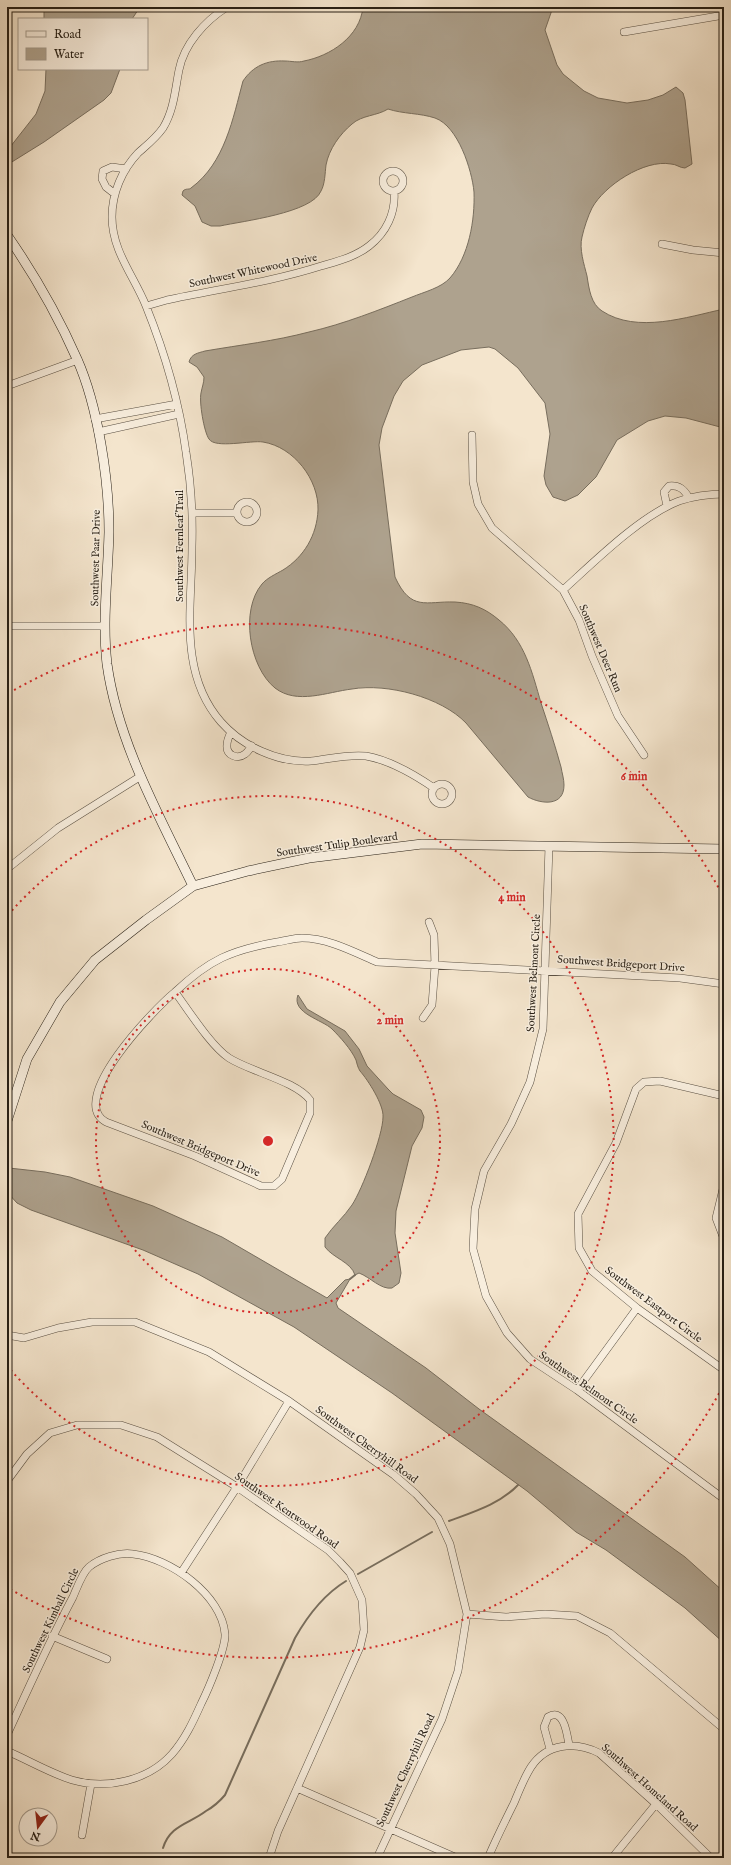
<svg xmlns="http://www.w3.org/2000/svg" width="731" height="1865" font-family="'IM FELL English',serif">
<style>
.water{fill:#aea28e;stroke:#786e5e}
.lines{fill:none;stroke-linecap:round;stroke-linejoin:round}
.stream{stroke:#786e5e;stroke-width:2}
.street-casing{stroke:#5a5043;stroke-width:8}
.secondary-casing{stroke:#271f15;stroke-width:10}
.street{stroke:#f8eede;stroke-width:7}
.secondary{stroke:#f8eede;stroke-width:9}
.ring{fill:none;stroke:#d62828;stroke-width:2;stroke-dasharray:2 4}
.labels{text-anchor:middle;stroke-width:3;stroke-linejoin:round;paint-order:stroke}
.street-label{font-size:11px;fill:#271f15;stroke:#f8eede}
.centre{fill:#d62828;stroke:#f8eede;stroke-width:2}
.ring-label{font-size:12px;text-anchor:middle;font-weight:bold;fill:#d62828;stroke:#f8eede;stroke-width:3;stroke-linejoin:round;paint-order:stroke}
</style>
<rect width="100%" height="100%" fill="#f4e5cd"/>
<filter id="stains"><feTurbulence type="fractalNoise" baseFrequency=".005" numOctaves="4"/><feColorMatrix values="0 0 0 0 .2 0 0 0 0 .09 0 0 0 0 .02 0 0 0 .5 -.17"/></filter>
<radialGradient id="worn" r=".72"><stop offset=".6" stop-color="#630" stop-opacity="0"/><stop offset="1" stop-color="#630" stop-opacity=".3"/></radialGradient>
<!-- water -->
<path class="water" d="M44 7H140L132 19H44Z
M363 7H553L545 30 557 65 563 74 584 91 598 98 627 103 648 100 663 95 676 87 683 93 685 100 692 164 685 168C680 168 676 164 671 164 644 159 604 186 592 208 588 216 584 228 582 237 579 249 584 264 587 276 589 289 591 304 602 311 637 334 687 317 724 309V428L686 418 665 416 648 421 617 440 596 477 578 495 565 501 553 497 546 485 544 476 550 434 545 403 518 368 495 349 489 347 461 350 422 365 403 381 394 396 382 428 379 445 395 577C411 612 426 601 455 602 473 603 486 609 499 620 525 641 532 672 541 703 548 724 555 745 561 767 562 773 564 779 564 785 564 807 541 804 528 797L466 723C441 697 387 683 352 689 327 692 297 705 275 688 249 667 240 610 262 584 267 578 276 574 283 570 304 557 317 535 318 510 319 480 294 447 263 442 251 440 215 449 209 439 204 432 199 402 201 393 202 387 204 383 204 377L197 367 189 362C191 354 198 353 205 351 240 345 275 341 309 332 344 324 379 310 412 297 424 292 441 288 450 278 469 256 475 220 474 192 472 170 458 126 435 118 420 113 403 114 388 109 377 116 362 115 352 124 340 134 329 149 326 165 325 173 325 184 321 191 312 213 243 221 220 226H211L202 222 195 206 182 195 183 191C186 188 189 190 191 188 225 163 233 118 243 81 253 66 267 60 285 61 291 61 298 63 304 61 330 56 360 37 363 7Z
M46 69H120L111 93 104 100 44 142 7 165V151L36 114 45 91Z
M298 995 307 1009 345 1031 359 1049 367 1066 388 1089 393 1094 421 1110 424 1117 422 1128 412 1146 396 1211 395 1233 401 1273 399 1283 392 1288C381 1290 370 1277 359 1273L355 1275C351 1262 333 1258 325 1247V1238C333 1226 344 1217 352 1205 362 1190 383 1135 383 1117 384 1105 368 1080 360 1071 358 1068 357 1064 356 1060 351 1049 340 1037 332 1029 323 1020 291 1013 298 995Z
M9 1168 45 1172 70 1177 153 1206 222 1237 327 1298 345 1280 350 1279 336 1303 338 1308 426 1368 479 1409 685 1557 724 1592V1643L685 1608 606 1550 576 1532 527 1491 392 1393 294 1327 198 1274 143 1250 31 1210 17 1203 7 1192Z"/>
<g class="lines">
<!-- stream -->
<path class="stream" d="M350 1279 355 1275
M449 1521C473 1512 500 1504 518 1485
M358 1574 432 1532
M163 1848C170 1825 189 1824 206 1811 213 1807 220 1801 225 1795L295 1638C308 1615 323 1595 346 1581"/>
<!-- street casing -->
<g class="street-casing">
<path id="street" d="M227 7C205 21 184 44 179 70 175 90 174 110 163 128 156 138 147 145 138 153 122 170 112 193 112 217 112 251 134 276 146 306 165 353 179 401 186 452 191 483 193 515 192 547 192 607 178 673 221 722 242 746 278 763 311 761 329 759 347 754 366 756 389 760 415 775 434 788
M624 32 724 15
M383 181a10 10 0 1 1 20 0a10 10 0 1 1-20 0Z
M115 194 106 187 102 179 103 171 112 167 126 169
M662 244 693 250 724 253
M146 306 167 300C218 289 271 282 321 266 338 261 355 257 369 246 386 233 396 213 394 191
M7 386 78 360
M95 419 177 404
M98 432 179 414
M472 435 473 482 478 504 492 528 563 590 579 620 592 656 618 716 644 755
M237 512a10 10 0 1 1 20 0a10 10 0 1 1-20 0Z
M667 506 664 492 669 486C679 485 684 489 689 498
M192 513H236
M563 590C594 562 640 516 679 501 694 496 708 494 724 494
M7 626H105
M231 732C229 736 227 741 227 745 226 755 237 760 245 754 248 752 250 748 252 746
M432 794a10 10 0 1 1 20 0a10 10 0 1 1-20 0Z
M549 846 543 1029 530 1082 511 1124 484 1171 475 1209 473 1249 486 1296 507 1333 530 1359 577 1390 724 1499
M7 869 58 828 141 776
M175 992C189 1011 211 1046 229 1058 251 1072 296 1081 310 1100V1113L282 1179 274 1186H261L195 1156 106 1122C66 1100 154 1009 175 992Z
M175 992C209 960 231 950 277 942 285 941 294 938 302 938 328 938 354 952 377 962L680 978 724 984
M423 1018 432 1005 435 966 434 935 429 922
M724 1096 660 1081 644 1082 636 1089 616 1143 578 1214 579 1248 592 1271 637 1308 724 1370
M724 1185 716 1218 724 1239
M7 1335 24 1338 58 1328 92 1322H135L209 1352 289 1401 394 1475 416 1494 438 1518 450 1544 467 1614 458 1671 442 1719 377 1858
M577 1390 637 1308
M7 1481 27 1454 50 1433 77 1425H121L157 1437 237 1487 328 1550 340 1562 350 1573 362 1600 364 1630 360 1647 278 1831 269 1858
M181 1573 237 1487 289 1401
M467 1614 506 1617 545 1614 577 1616 610 1633 724 1729
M52 1636 107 1659
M7 1735C28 1689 49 1642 73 1597 77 1588 82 1573 89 1567 100 1558 119 1552 133 1554 170 1558 222 1595 225 1634 226 1648 208 1690 201 1704 193 1722 185 1739 172 1754 148 1781 106 1790 72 1780 50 1773 28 1760 7 1751
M550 1749 544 1727 548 1717C564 1707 567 1734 569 1745
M297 1788 457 1858
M82 1835 91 1784
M488 1858C496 1839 505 1821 514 1803 519 1791 524 1778 531 1767 547 1743 575 1741 599 1753L656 1804 711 1858
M612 1858 656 1804"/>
</g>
<!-- secondary casing -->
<g class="secondary-casing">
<path id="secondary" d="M7 235C34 274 58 316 77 359 98 406 109 480 109 532 108 576 102 620 107 664 118 743 159 815 193 886
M7 1121 27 1059 60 1002 95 960 146 920 193 886 248 871 309 858 422 844 724 849"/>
</g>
<!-- street -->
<use href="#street" class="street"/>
<!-- secondary -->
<use href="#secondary" class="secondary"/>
</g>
<!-- distance rings -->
<g class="ring">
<circle cx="268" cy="1141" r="172"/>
<path d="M8 915A345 345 0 1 1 8 1367"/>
<path d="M722 1388A517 517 0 0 1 10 1589M9 693A517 517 0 0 1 722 894"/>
</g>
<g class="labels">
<!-- street labels -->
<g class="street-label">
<text transform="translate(253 270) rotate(-12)" y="4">Southwest Whitewood Drive</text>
<text transform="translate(179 546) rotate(-90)" y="4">Southwest Fernleaf Trail</text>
<text transform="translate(95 558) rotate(-89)" y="4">Southwest Paar Drive</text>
<text transform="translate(601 648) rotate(67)" y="4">Southwest Deer Run</text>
<text transform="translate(337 844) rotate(-8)" y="4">Southwest Tulip Boulevard</text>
<text transform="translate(621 963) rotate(4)" y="4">Southwest Bridgeport Drive</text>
<text transform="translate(533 973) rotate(-87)" y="4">Southwest Belmont Circle</text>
<text transform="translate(201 1148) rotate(23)" y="4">Southwest Bridgeport Drive</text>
<text transform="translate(654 1304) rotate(37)" y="4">Southwest Eastport Circle</text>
<text transform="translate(589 1387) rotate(35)" y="4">Southwest Belmont Circle</text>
<text transform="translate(367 1444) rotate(36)" y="4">Southwest Cherryhill Road</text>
<text transform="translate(287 1510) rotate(35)" y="4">Southwest Kentwood Road</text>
<text transform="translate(50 1620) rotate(-64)" y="4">Southwest Kimball Circle</text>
<text transform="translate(405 1770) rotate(-65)" y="4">Southwest Cherryhill Road</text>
<text transform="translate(650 1787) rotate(42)" y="4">Southwest Homeland Road</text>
</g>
</g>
<circle cx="268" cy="1141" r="6" class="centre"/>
<g class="ring-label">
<text x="634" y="780">6 min</text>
<text x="512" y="901">4 min</text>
<text x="390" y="1024">2 min</text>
</g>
<!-- margin -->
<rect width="731" height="1865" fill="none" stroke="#f4e5cd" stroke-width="24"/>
<rect x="8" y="8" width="715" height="1849" fill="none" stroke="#271f15" stroke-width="2"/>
<rect x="12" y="12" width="707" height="1841" fill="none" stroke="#271f15"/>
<!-- legend -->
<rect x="18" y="18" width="130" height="52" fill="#f8eede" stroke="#a49b8e"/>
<rect x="26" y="31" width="20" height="6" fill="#f8eede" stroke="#a49b8e"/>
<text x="54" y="38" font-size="12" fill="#271f15">Road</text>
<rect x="26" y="48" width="20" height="12" fill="#aea28e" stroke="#a49b8e"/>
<text x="54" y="58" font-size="12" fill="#271f15">Water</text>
<!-- north arrow -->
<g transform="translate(38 1827) rotate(195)"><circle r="19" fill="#f8eede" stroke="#a49b8e"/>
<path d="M0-3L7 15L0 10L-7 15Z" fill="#8f2418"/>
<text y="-6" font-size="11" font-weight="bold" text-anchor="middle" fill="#271f15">N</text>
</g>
<rect width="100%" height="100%" filter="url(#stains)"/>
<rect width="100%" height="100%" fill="url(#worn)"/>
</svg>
